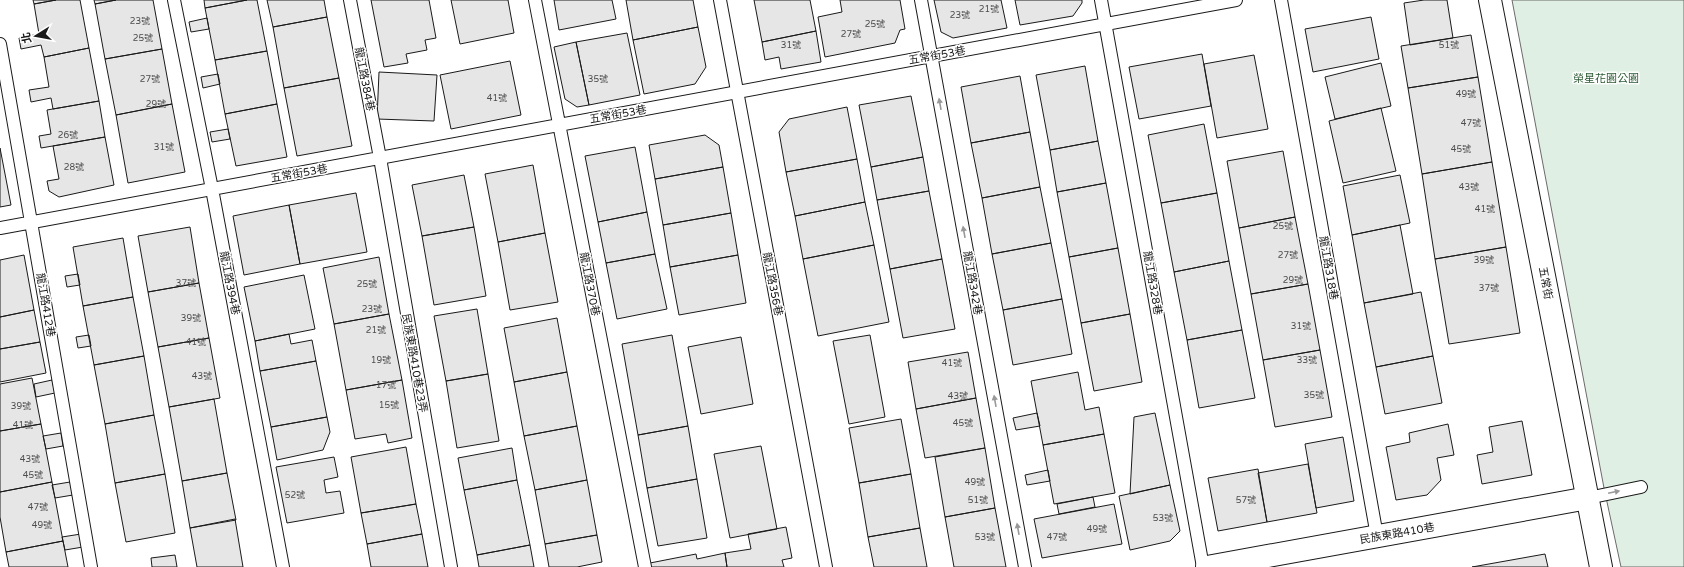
<svg xmlns="http://www.w3.org/2000/svg" width="1684" height="567" font-family="'Varela Round','Noto Sans TC',sans-serif">
<style>
.green{fill:#e0efe3;stroke:#6a6a6a}
.building{fill:#e6e6e6;stroke:#1a1a1a}
.lines{fill:none;stroke-linecap:round;stroke-linejoin:round}
.lane-casing{stroke:#1a1a1a;stroke-width:14}
.street-casing{stroke:#1a1a1a;stroke-width:24}
.secondary-casing{stroke:#1a1a1a;stroke-width:24}
.lane{stroke:#fff;stroke-width:12}
.street{stroke:#fff;stroke-width:22}
.secondary{stroke:#fff;stroke-width:22}
.oneway{fill:#989898}
.labels{text-anchor:middle;stroke-width:3;stroke-linejoin:round;paint-order:stroke}
.number-label{font-size:9px;fill:#4d4d4d}
.street-label{font-size:11px;fill:#1a1a1a;stroke:#fff}
.park-label{font-size:11px;fill:#2b5a34;stroke:#fff}
</style>
<rect width="100%" height="100%" fill="#fff"/>
<!-- green -->
<path class="green" d="M1512 0H1684V567H1621L1604 488Z"/>
<!-- building -->
<path class="building" d="M33 0H56L34 4Z
M56 0H80L89 48 44 57 41 45 21 49 19 38 39 34 34 4Z
M94 0H116L95 4Z
M116 0H153L162 49 105 59 95 4Z
M204 0H247L205 8Z
M247 0H257L267 51 215 60 205 8Z
M267 0H324L327 17 273 27Z
M371 0H429L436 38 425 40 427 50 406 54 408 63 384 67Z
M451 0H508L514 33 460 44Z
M554 0H612L616 19 559 30Z
M626 0H693L698 27 633 40Z
M754 0H810L816 31 762 42Z
M840 0H900L905 29 900 30 895 43 825 57 818 17 842 12Z
M934 0H1001L1007 28 953 38 941 32Z
M1015 0H1082V3L1073 16 1020 25Z
M1424 0H1447L1453 38 1410 45 1404 3Z
M327 17 339 78 284 88 273 27Z
M1371 17 1379 59 1313 72 1305 29Z
M207 18 209 29 191 32 189 22Z
M698 27 706 67 695 84 644 94 633 40Z
M816 31 821 62 781 69 779 57 765 60 762 42Z
M627 33 640 95 589 105 576 42Z
M1471 35 1478 77 1408 88 1401 46Z
M576 42 589 105 577 107 565 99 554 47Z
M89 48 99 101 53 109 51 98 31 102 29 90 49 87 44 57Z
M162 49 172 104 116 115 105 59Z
M267 51 277 104 225 114 215 60Z
M1202 54 1211 106 1139 119 1129 67Z
M1254 55 1268 129 1217 138 1204 64Z
M510 61 521 115 451 129 440 75Z
M1381 63 1391 106 1335 119 1325 77Z
M1085 66 1098 141 1050 150 1036 75Z
M379 72 437 75 434 121 377 119Z
M218 74 220 84 203 88 201 77Z
M1020 76 1030 132 971 143 961 87Z
M1478 77 1492 162 1422 174 1408 88Z
M339 78 352 146 297 156 284 88Z
M911 96 923 157 871 167 859 105Z
M99 101 105 137 41 148 39 136 51 134 47 110Z
M172 104 185 172 128 183 116 115Z
M277 104 287 157 236 166 225 114Z
M847 107 857 159 786 172 779 132 789 119Z
M1381 108 1396 171 1343 183 1329 121Z
M1204 124 1217 193 1161 203 1148 135Z
M228 129 230 139 212 142 210 132Z
M1030 132 1040 187 982 198 971 143Z
M705 135 719 145 723 167 655 179 649 145Z
M105 137 114 185 59 197 49 191 47 181 59 179 53 146Z
M1098 141 1106 183 1057 192 1050 150Z
M635 147 647 212 598 222 585 156Z
M0 148 11 205 0 207Z
M1283 151 1295 217 1239 228 1227 161Z
M923 157 929 191 877 200 871 167Z
M857 159 865 202 795 216 786 172Z
M1492 162 1506 247 1435 259 1422 174Z
M533 165 545 233 498 242 485 174Z
M723 167 731 213 663 225 655 179Z
M464 175 474 227 422 236 412 185Z
M1400 175 1410 223 1352 235 1343 186Z
M1106 183 1118 248 1069 257 1057 192Z
M1040 187 1051 243 992 254 982 198Z
M929 191 942 259 890 269 877 200Z
M356 193 367 252 300 264 289 205Z
M1217 193 1229 261 1174 272 1161 203Z
M865 202 874 245 803 259 795 216Z
M289 205 300 264 244 275 233 216Z
M647 212 655 254 606 263 598 222Z
M731 213 738 255 670 267 663 225Z
M1295 217 1308 284 1251 294 1239 228Z
M1400 225 1413 294 1364 303 1352 235Z
M190 227 199 283 148 292 138 236Z
M474 227 486 296 434 305 422 236Z
M545 233 558 302 510 310 498 242Z
M123 238 133 297 83 306 73 247Z
M1051 243 1062 299 1003 310 992 254Z
M874 245 889 322 818 336 803 259Z
M1506 247 1520 333 1449 344 1435 259Z
M1118 248 1130 314 1081 323 1069 257Z
M655 254 667 309 617 319 606 263Z
M24 255 34 310 0 317V260Z
M738 255 746 303 679 315 670 267Z
M379 257 389 314 334 324 323 268Z
M942 259 955 329 903 338 890 269Z
M1229 261 1242 330 1187 340 1174 272Z
M78 274 80 285 67 287 65 276Z
M304 275 315 329 255 341 244 287Z
M199 283 209 338 158 347 148 292Z
M1308 284 1320 350 1263 360 1251 294Z
M1421 292 1433 356 1376 367 1364 303Z
M133 297 144 356 94 365 83 306Z
M1062 299 1072 354 1013 365 1003 310Z
M477 309 488 374 446 381 434 316Z
M34 310 40 342 0 349V317Z
M389 314 402 380 346 390 334 324Z
M1130 314 1142 382 1094 391 1081 323Z
M557 318 567 372 514 382 504 328Z
M1242 330 1255 398 1199 408 1187 340Z
M289 334 291 344 312 340 316 361 260 371 255 341Z
M89 335 91 346 78 348 76 337Z
M672 335 688 426 638 435 622 344Z
M870 335 885 417 849 424 833 341Z
M741 337 753 404 701 414 688 347Z
M209 338 220 398 169 407 158 347Z
M40 342 46 373 0 382V349Z
M1320 350 1332 417 1275 427 1263 360Z
M968 352 976 398 916 409 908 362Z
M144 356 154 415 105 424 94 365Z
M1433 356 1442 403 1385 414 1376 367Z
M316 361 327 417 271 427 260 371Z
M567 372 577 426 524 436 514 382Z
M1078 372 1085 410 1099 407 1104 434 1043 445 1031 381Z
M488 374 499 441 457 448 446 381Z
M32 378 41 424 0 431V384Z
M52 380 55 393 36 397 34 384Z
M402 380 412 438 388 443 386 434 355 439 346 390Z
M976 398 985 448 925 458 916 409Z
M214 399 227 473 182 481 169 407Z
M1037 413 1040 426 1016 430 1013 418Z
M1155 413 1170 485 1130 494 1134 417Z
M154 415 165 474 115 483 105 424Z
M327 417 330 432 323 450 277 460 271 427Z
M901 419 911 474 859 483 849 428Z
M1522 421 1532 475 1482 484 1477 455 1493 452 1489 427Z
M41 424 52 482 0 492V431Z
M1448 424 1454 455 1437 458 1441 480 1427 495 1396 500 1386 447 1410 442 1409 433Z
M577 426 587 480 535 490 524 436Z
M688 426 697 479 647 488 638 435Z
M61 433 63 446 46 449 43 436Z
M1104 434 1115 493 1054 504 1043 445Z
M1343 437 1354 501 1316 508 1305 444Z
M761 446 777 529 730 538 714 454Z
M406 447 416 504 361 513 351 457Z
M512 448 517 480 464 490 458 458Z
M985 448 995 508 945 517 935 457Z
M334 457 338 477 324 480 326 493 340 491 344 513 287 523 276 467Z
M1308 464 1317 513 1267 522 1258 473Z
M1258 469 1267 522 1218 531 1208 478Z
M1048 470 1050 481 1027 485 1025 475Z
M227 473 236 520 190 528 182 481Z
M165 474 175 533 126 542 115 483Z
M911 474 920 528 868 537 859 483Z
M697 479 707 538 658 546 647 488Z
M517 480 530 545 477 555 464 490Z
M587 480 597 535 545 544 535 490Z
M52 482 63 541 6 552 0 517V492Z
M70 482 73 495 55 498 52 485Z
M1170 485 1180 531 1170 541 1130 550 1119 496Z
M1093 497 1095 507 1059 514 1057 504Z
M416 504 422 534 367 544 361 513Z
M1114 504 1122 544 1042 558 1034 519Z
M995 508 1006 567H954L945 517Z
M235 519 243 567H197L190 528Z
M786 527 792 558 782 560 784 567H727L725 553 751 549 748 534Z
M920 528 927 567H874L868 537Z
M81 534 83 547 65 550 62 537Z
M422 534 428 567H371L367 544Z
M597 535 602 562 577 567H549L545 544Z
M63 541 68 567H9L6 552Z
M530 545 534 567H479L477 555Z
M725 553 727 567H650V563L696 554 697 559Z
M1545 554 1548 567H1472Z
M175 555 177 567H152L151 558Z"/>
<g class="lines">
<!-- lane casing -->
<g class="lane-casing">
<path id="lane" d="M174 0 212 189 283 567
M350 0 380 158 451 567
M535 0 645 567
M720 0 826 567
M921 0 1025 567
M1101 0 1203 567
M1281 0 1377 536
M0 44 91 567
M0 228 1236 0
M1588 498 1641 487"/>
</g>
<!-- street casing -->
<g class="street-casing">
<path id="street" d="M1207 567 1588 498"/>
</g>
<!-- secondary casing -->
<g class="secondary-casing">
<path id="secondary" d="M1490 0 1601 567"/>
</g>
<!-- lane -->
<use href="#lane" class="lane"/>
<!-- street -->
<use href="#street" class="street"/>
<!-- secondary -->
<use href="#secondary" class="secondary"/>
</g>
<!-- one-way arrows -->
<defs><path id="oneway-solid" d="M-6-.8H1V-3.2L6.5 0L1 3.2V.8H-6Z"/></defs>
<g class="oneway">
<use href="#oneway-solid" transform="translate(940 104) rotate(-100)"/>
<use href="#oneway-solid" transform="translate(964 232) rotate(-100)"/>
<use href="#oneway-solid" transform="translate(995 401) rotate(-100)"/>
<use href="#oneway-solid" transform="translate(1614 492) rotate(-12)"/>
<use href="#oneway-solid" transform="translate(1018 529) rotate(-100)"/>
</g>
<g class="labels">
<!-- number labels -->
<g class="number-label">
<text x="989" y="12">21號</text>
<text x="960" y="18">23號</text>
<text x="140" y="24">23號</text>
<text x="875" y="27">25號</text>
<text x="851" y="37">27號</text>
<text x="143" y="41">25號</text>
<text x="791" y="48">31號</text>
<text x="1449" y="48">51號</text>
<text x="150" y="82">27號</text>
<text x="598" y="82">35號</text>
<text x="1466" y="97">49號</text>
<text x="497" y="101">41號</text>
<text x="156" y="107">29號</text>
<text x="1471" y="126">47號</text>
<text x="68" y="138">26號</text>
<text x="164" y="150">31號</text>
<text x="1461" y="152">45號</text>
<text x="74" y="170">28號</text>
<text x="1469" y="190">43號</text>
<text x="1485" y="212">41號</text>
<text x="1283" y="229">25號</text>
<text x="1288" y="258">27號</text>
<text x="1484" y="263">39號</text>
<text x="1293" y="283">29號</text>
<text x="186" y="286">37號</text>
<text x="367" y="287">25號</text>
<text x="1489" y="291">37號</text>
<text x="372" y="312">23號</text>
<text x="191" y="321">39號</text>
<text x="1301" y="329">31號</text>
<text x="376" y="333">21號</text>
<text x="196" y="345">41號</text>
<text x="381" y="363">19號</text>
<text x="1307" y="363">33號</text>
<text x="952" y="366">41號</text>
<text x="202" y="379">43號</text>
<text x="386" y="388">17號</text>
<text x="1314" y="398">35號</text>
<text x="958" y="399">43號</text>
<text x="389" y="408">15號</text>
<text x="21" y="409">39號</text>
<text x="963" y="426">45號</text>
<text x="23" y="428">41號</text>
<text x="30" y="462">43號</text>
<text x="33" y="478">45號</text>
<text x="975" y="485">49號</text>
<text x="295" y="498">52號</text>
<text x="978" y="503">51號</text>
<text x="1246" y="503">57號</text>
<text x="38" y="510">47號</text>
<text x="1163" y="521">53號</text>
<text x="42" y="528">49號</text>
<text x="1097" y="532">49號</text>
<text x="985" y="540">53號</text>
<text x="1057" y="540">47號</text>
</g>
<!-- street labels -->
<g class="street-label">
<text transform="translate(937 55) rotate(-10)" y="4">五常街53巷</text>
<text transform="translate(365 79) rotate(79)" y="4">龍江路384巷</text>
<text transform="translate(618 114) rotate(-10)" y="4">五常街53巷</text>
<text transform="translate(299 173) rotate(-10)" y="4">五常街53巷</text>
<text transform="translate(1329 268) rotate(80)" y="4">龍江路318巷</text>
<text transform="translate(230 283) rotate(79)" y="4">龍江路394巷</text>
<text transform="translate(973 283) rotate(80)" y="4">龍江路342巷</text>
<text transform="translate(1153 283) rotate(80)" y="4">龍江路328巷</text>
<text transform="translate(1546 283) rotate(79)" y="4">五常街</text>
<text transform="translate(590 284) rotate(79)" y="4">龍江路370巷</text>
<text transform="translate(773 284) rotate(79)" y="4">龍江路356巷</text>
<text transform="translate(46 305) rotate(80)" y="4">龍江路412巷</text>
<text transform="translate(415 363) rotate(80)" y="4">民族東路410巷23弄</text>
<text transform="translate(1397 533) rotate(-10)" y="4">民族東路410巷</text>
</g>
<!-- park labels -->
<g class="park-label">
<text x="1606" y="82">榮星花園公園</text>
</g>
</g>
<!-- north arrow -->
<g transform="translate(36 36) rotate(259)" stroke="#ffffff" stroke-width="3" paint-order="stroke">
<path d="M0-3L7 15L0 10L-7 15Z" fill="#1a1a1a"/>
<text y="-6" font-size="11" font-weight="bold" text-anchor="middle" fill="#1a1a1a">北</text>
</g>
</svg>
